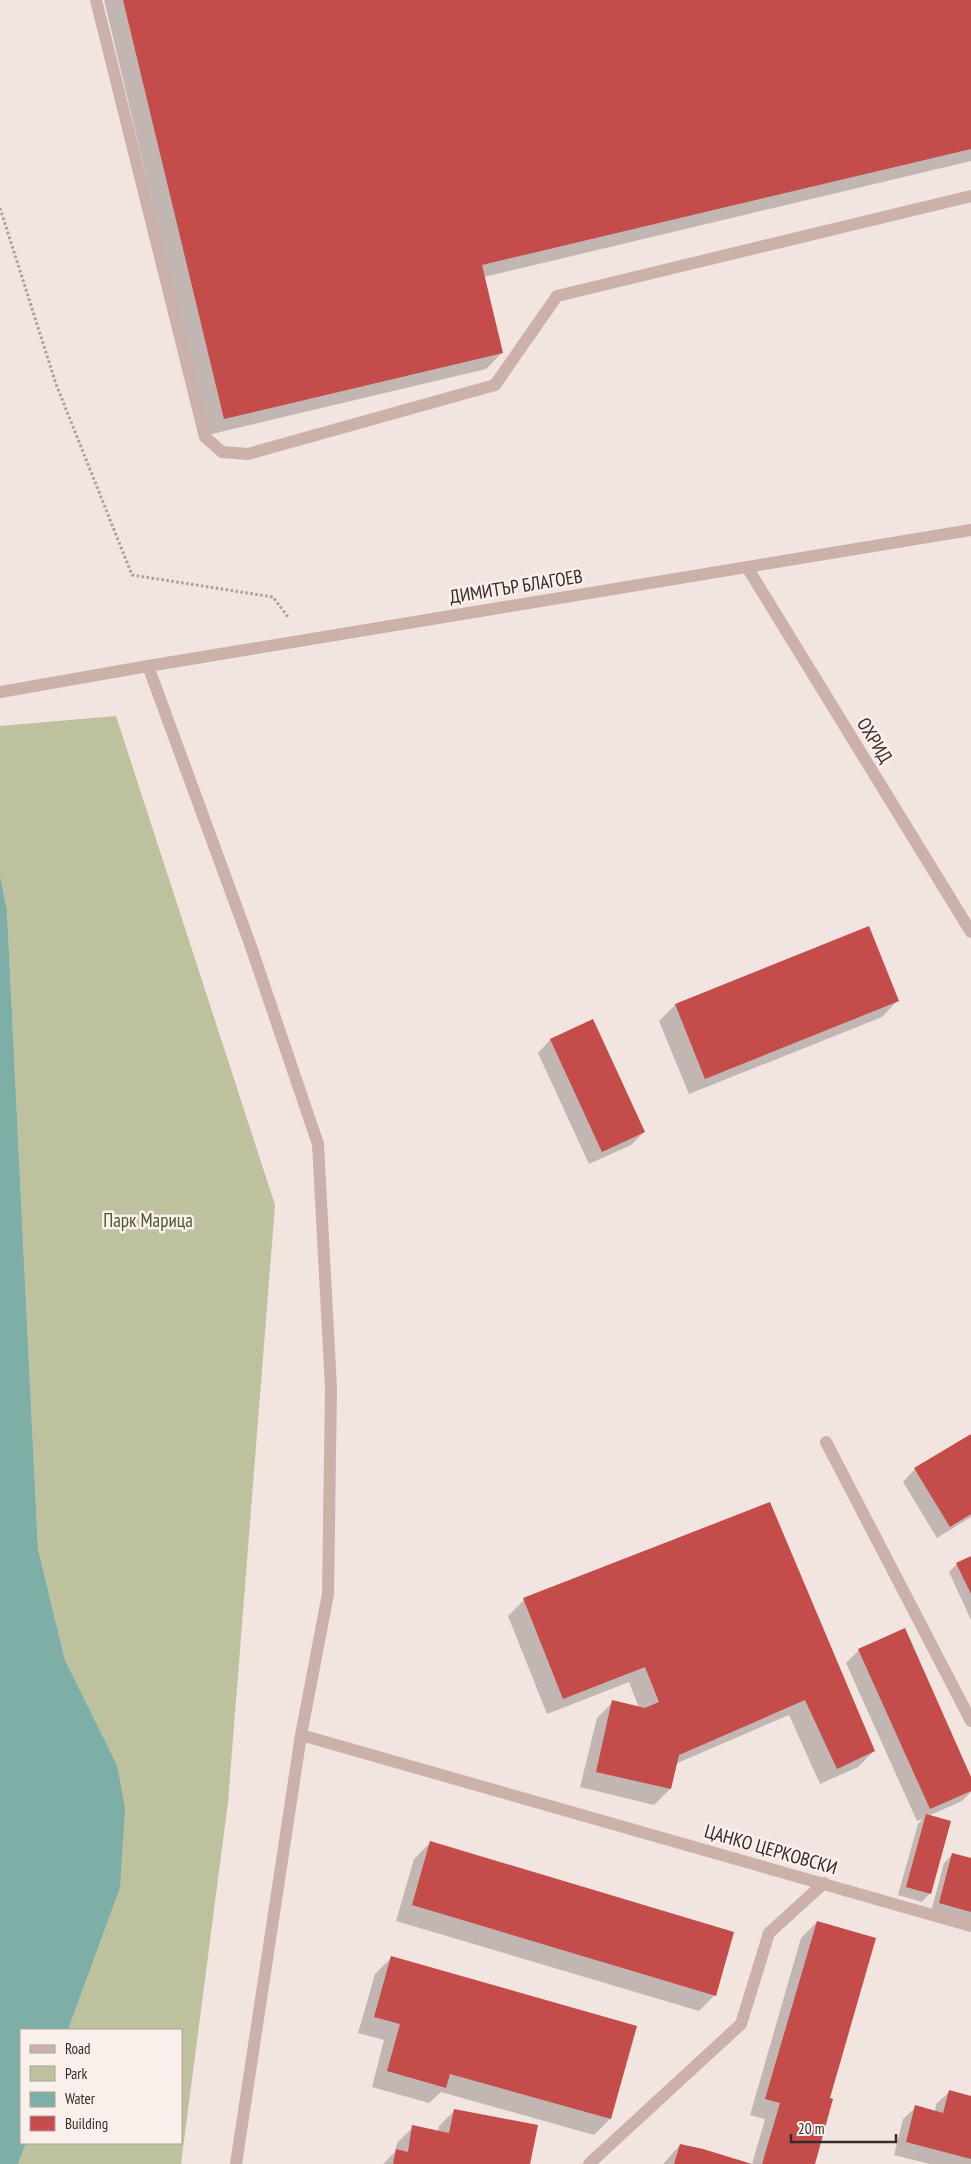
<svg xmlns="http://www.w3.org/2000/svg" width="971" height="2164" font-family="'PT Sans Narrow',sans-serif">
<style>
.green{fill:#bec19e}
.water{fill:#7eafa6}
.shadow{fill:#0003}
.building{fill:#c44c4b}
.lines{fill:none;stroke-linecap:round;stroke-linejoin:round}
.path{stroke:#b69b94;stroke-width:3;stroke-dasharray:2.5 2.5;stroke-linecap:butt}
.minor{stroke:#cbb1aa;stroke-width:12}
.labels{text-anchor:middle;stroke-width:5;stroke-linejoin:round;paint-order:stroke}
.street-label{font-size:19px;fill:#382b2a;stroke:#faf0eb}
.park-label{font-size:19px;fill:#51562e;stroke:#faf0eb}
</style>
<rect width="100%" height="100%" fill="#f2e4de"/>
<!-- green -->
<path class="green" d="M116 716 275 1205 228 1802 181 2164H18L26 2143H181V2030H68L120 1888 117 1765 65 1660 38 1549 7 910 0 875V726Z"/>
<!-- water -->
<path class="water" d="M0 875 7 910 38 1549 65 1660 117 1765 125 1809 120 1888 68 2030H21V2143H26L18 2164H0Z"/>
<!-- shadow -->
<path class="shadow" d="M104 0H971V161L484 277 502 353 486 369 208 435Z
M868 928 898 1000 882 1017 689 1094 659 1021 675 1005Z
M592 1021 644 1132 631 1145 589 1164 538 1053 550 1040Z
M971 1435V1517L937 1538 903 1482 915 1469Z
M769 1504 874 1751 858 1767 820 1784 789 1715 675 1764 670 1789 654 1805 580 1787 597 1718 613 1702 639 1708 629 1682 547 1714 508 1616 524 1600Z
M971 1557V1620L949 1572 957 1564Z
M859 1650 971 1780V1792L962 1801 928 1816 930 1893 922 1902 898 1895 918 1824 923 1819 917 1821 846 1663Z
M430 1843 715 1995 699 2011 396 1921 414 1859Z
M953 1854 971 1859V1922L931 1912 944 1863Z
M817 1922 828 2099 813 2164H752L765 2119 750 2115 801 1938Z
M391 1958 610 2119 594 2135 441 2092 429 2103 372 2087 384 2040 358 2033 375 1974Z
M949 2092 971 2097V2164H930L894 2155 903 2119 916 2107 935 2112 936 2104Z
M455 2110 529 2164H383L395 2152 397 2143 413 2127 438 2132 439 2126Z
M680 2145 749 2164H663Z"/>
<!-- building -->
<path class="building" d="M123 0H971V149L482 265 503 353 224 419Z
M869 926 899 1001 705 1079 675 1004Z
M593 1019 645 1132 602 1152 550 1039Z
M971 1434V1514L950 1527 914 1468Z
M770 1502 875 1751 837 1769 805 1700 679 1755 671 1789 596 1772 612 1700 645 1708 659 1702 645 1667 563 1699 523 1598Z
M971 1556V1594L956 1563Z
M905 1628 971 1777V1791L930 1809 858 1649Z
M926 1814 951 1821 931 1894 906 1887Z
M430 1841 734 1932 716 1996 412 1905Z
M952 1853 971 1858V1912L939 1903Z
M817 1921 876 1938 830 2098 833 2099 815 2164H762L780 2103 765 2099Z
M391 1956 637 2026 611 2119 450 2074 446 2088 387 2071 400 2024 374 2017Z
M949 2090 971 2096V2159L906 2142 915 2105 943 2113Z
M454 2109 538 2125 530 2164H393L396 2149 408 2152 412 2125 449 2133Z
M680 2144 703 2149 752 2164H674Z"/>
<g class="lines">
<!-- path -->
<path class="path" d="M0 208 56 384 132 575 273 597 288 617"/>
<!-- minor -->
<path class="minor" d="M96 0 205 437 222 452 248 454 495 385 557 296 971 196
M747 567 971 932
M148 666 249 941 318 1144 331 1388 328 1594 301 1735
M0 692 148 666 971 530
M826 1442 971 1721
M236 2164 301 1735 971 1926
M589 2164 741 2024 769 1933 824 1883"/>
</g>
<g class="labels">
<!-- street labels -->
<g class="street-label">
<text transform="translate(516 586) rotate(-9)" y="7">ДИМИТЪР БЛАГОЕВ</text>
<text transform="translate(875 740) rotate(58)" y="7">ОХРИД</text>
<text transform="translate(771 1849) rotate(16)" y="7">ЦАНКО ЦЕРКОВСКИ</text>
</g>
<!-- park labels -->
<g class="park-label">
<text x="148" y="1227">Парк Марица</text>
</g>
</g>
<!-- legend -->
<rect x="20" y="2029" width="162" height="115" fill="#faf0eb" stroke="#aca19e"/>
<rect x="30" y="2045" width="25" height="8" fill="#cbb1aa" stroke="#aca19e"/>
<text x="65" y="2054" font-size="15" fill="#382b2a">Road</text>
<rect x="30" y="2066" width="25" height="15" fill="#bec19e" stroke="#aca19e"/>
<text x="65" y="2079" font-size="15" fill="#382b2a">Park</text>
<rect x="30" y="2092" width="25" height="15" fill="#7eafa6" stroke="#aca19e"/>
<text x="65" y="2104" font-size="15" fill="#382b2a">Water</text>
<rect x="30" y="2116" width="25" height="15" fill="#c44c4b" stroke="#aca19e"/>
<text x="65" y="2129" font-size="15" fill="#382b2a">Building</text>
<!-- scale -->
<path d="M791 2134v8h105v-8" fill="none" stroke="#382b2a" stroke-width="2.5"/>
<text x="798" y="2134" font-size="15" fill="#382b2a" stroke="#faf0eb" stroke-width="4" paint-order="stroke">20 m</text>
</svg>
